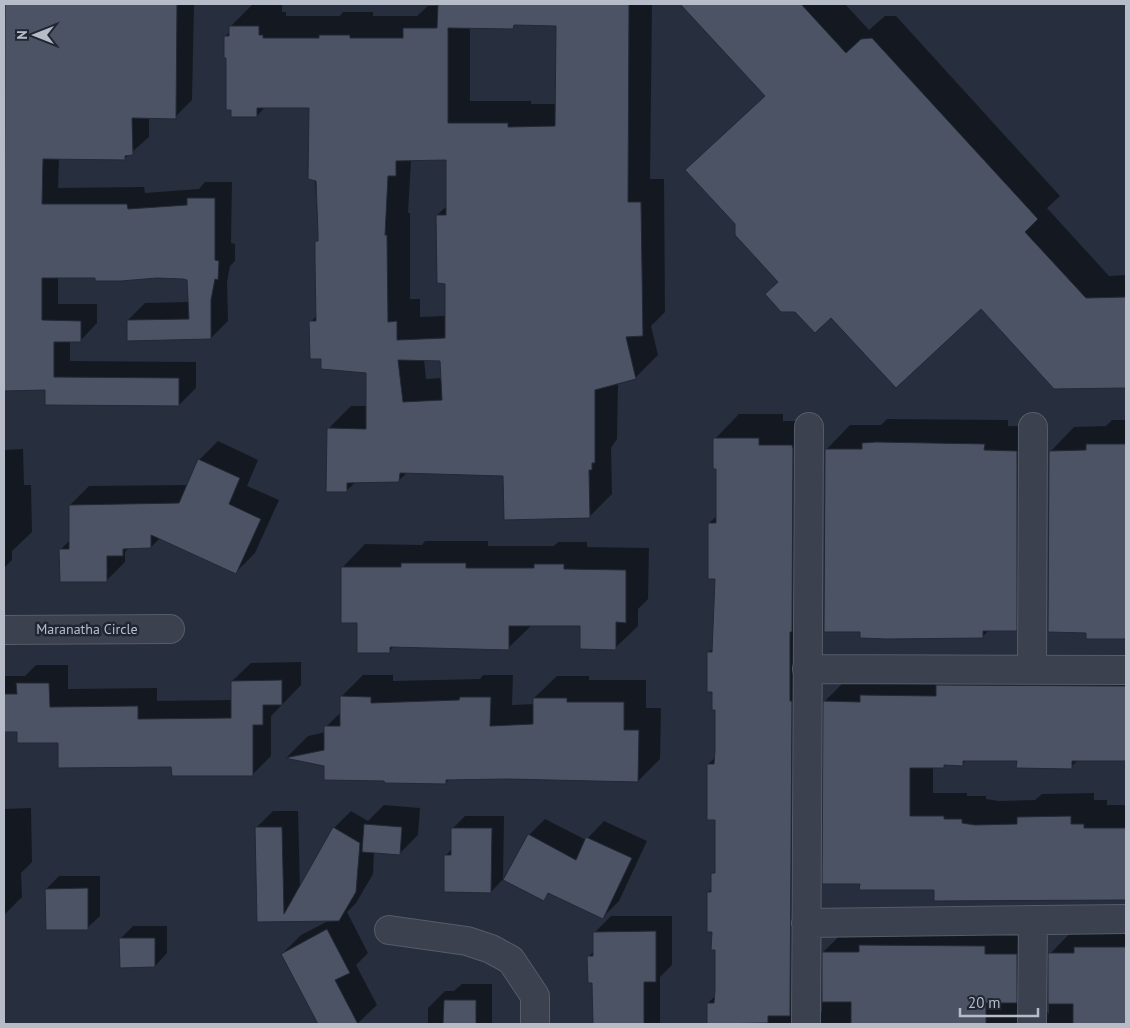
<svg xmlns="http://www.w3.org/2000/svg" width="1130" height="1028" font-family="'PT Sans',sans-serif">
<style>
.shadow{fill:#0007;fill-rule:evenodd}
.building{fill:#4c5364;stroke:#222835;fill-rule:evenodd}
.lines{fill:none;stroke-linecap:round;stroke-linejoin:round}
.street-casing{stroke:#565c69;stroke-width:30}
.street{stroke:#3b414e;stroke-width:28}
.labels{text-anchor:middle;stroke-width:5;stroke-linejoin:round;paint-order:stroke}
.street-label{font-size:14px;fill:#b7bcc9;stroke:#202633}
</style>
<rect width="100%" height="100%" fill="#272e3e"/>
<!-- shadow -->
<path class="shadow" d="M4 4H194L192 100 175 117H149V137L124 159 59 158 58 188 144 187 145 193 199 189 205 182H232L231 243 235 244V261L230 266 227 282 228 321 211 338 128 320 145 303 189 302 188 278 58 277V304H97V323L81 340 70 341V361L196 362V388L179 405 46 389 4 390V203L7 166H4Z
M253 4H282V12H286V16H340L343 12H373V16H417L428 6H440V4H652L650 179H664L665 312 651 326 658 355 635 378 618 383 617 439 611 448 612 494 589 517 505 475 408 472 398 481 356 482 346 491 328 429 351 406H368V372L322 358 311 322 317 315V242L319 239 310 107 266 106 257 116 227 56 225 37 230 31V27ZM516 24H557L556 104H531V101H470V27H513ZM447 159V206L437 215 446 283V316L420 317V299H410V213H408L411 160ZM424 359 441 360 442 378 426 379Z
M687 4H845L869 30 885 16H896L1060 196 1047 208 1109 276 1126 275V386L1055 388 981 308 831 316 779 282 766 96 687 10Z
M739 414H783V421H816V1007L822 1012 823 952 848 928 1041 930 1043 1007 1049 1014 1050 954 1074 929 1126 922V1024H708V1003L715 996 716 948 708 893 712 888V874L716 870V818L708 764 716 757V709L708 653 714 647 716 578 709 523 717 516 718 467 715 439Z
M887 419 1008 420V426L1041 427V606L1016 630H989L982 637 826 450 850 425H881Z
M1112 420H1126V638L1088 637 1050 452 1074 427 1106 426Z
M218 441 258 460 247 486 279 500 255 553 236 572 160 538 151 547H130L125 552V562L106 581 60 550 70 540V505L89 486 188 485 199 460Z
M23 449 24 485H31L32 532 12 551V560L4 568V450Z
M425 541H488V546H554L558 542H587V547L649 548 648 599 638 609V626L615 648 581 625H532L508 648 395 646 389 651 359 621 343 567 365 544 422 545Z
M301 662V685L271 716V756L252 775 173 765 18 731H4V676H25L36 665H68V689L157 688V701L232 700V681L251 663Z
M1126 662V761L1078 760 1071 767 1018 760H967L962 764H946L943 767H933V793H967V796H986V799L999 801 1035 800 1042 794 1094 793V800H1107V805H1126V899L936 900V889L861 883 824 702 848 678Z
M363 675H393V681L480 679 483 675H513L512 705 534 704V698L557 676H589V680H646V708H661L660 759 638 781 506 778 450 779 446 783 385 779 287 757 308 736 326 732V727L341 712V697Z
M384 805 420 808 418 835 399 854 374 851 373 874 356 903 347 912 368 953 356 965 377 1005 357 1024H319L282 954 301 935 330 920 258 921 256 828 273 811H298L300 889 334 828 351 811 368 821Z
M31 808 32 862 21 873 22 897 4 915V809Z
M465 816H504L503 879 491 892 446 855 452 849 453 828Z
M545 819 586 840 604 821 647 841 619 901 603 917 550 892 543 899 529 835Z
M59 876H100V916L87 928 46 889Z
M611 916H672V965L660 977V1024H594V982L589 956 594 951V933Z
M133 926H167V953L155 966 120 939Z
M462 984H492V1024H428V1008L445 991H454Z"/>
<!-- building -->
<path class="building" d="M5 4H177L176 119 132 118 133 155 125 156V160L43 159 42 204H127L128 209 187 205V198H215V260L219 261 218 280 215 279 211 300V339L127 341V320L189 319 187 280 183 279 157 278 121 281H95V278H42V320L81 321V342H54V377L179 378V406L45 405V390L4 391Z
M438 4H629L628 202H641L643 336 626 337 636 379 595 390V463H592V470H589L590 518 504 520 503 476 400 473 399 482 347 483V492H326L327 428 366 429V373L321 369V359H310L309 321H316L315 261V241H318V234L316 181 308 179 309 108H257V117H231V110H226V58H224V36H229V26H259V35H263V38H319V35H350V38H403V28H437ZM514 25 556 26 555 126 508 127V123H448V28L513 29ZM446 160V215H436L437 283 445 284V338L397 340V321L388 322 387 235H385L388 176H396V161ZM398 360 440 361 442 400 403 402Z
M680 4H801L846 53 861 39 872 38 1038 219 1025 232 1086 298 1126 297V388L1054 389 981 309 896 388 831 318 815 333 795 312H781L765 294 778 282 735 235V224L685 170 765 96Z
M713 438H759V445H792L793 449 792 632H790V701H792L790 1016H768V1023L707 1024V1003H714L715 990V950H711L712 932H707V892H711V873H715V820H707V764H714L715 750V710H712V692H707V652H712L715 579H708V523H716V469H713Z
M876 442 985 444 984 450 1017 451V631H983V638L887 639 860 638V632H824L825 449H862V443Z
M1086 444H1126V639H1086V633L1048 632 1049 451 1086 450Z
M198 459 240 478 229 504 261 519 236 574 151 535V548L123 549V556H107V582H60L59 549H69V505L179 503Z
M401 563H466V568H534V564H564V569L626 570V623L616 622V650L580 649V626H509V650L390 647V653H357V623H341V567H401Z
M282 680V705H263V725H253V776H172L171 767 58 768V743H17V732H4V694H17L16 683H49L50 707 138 706V719L231 718V681Z
M936 685 1126 686V761H1072V769L1016 768 1017 761H963V766L944 765V768H910V816H944V819H962V823L975 825 1017 824V817L1071 816V824H1084V828H1126V900L934 901V890H859L860 884H822L823 701 860 702V695L936 696Z
M340 696 371 697V703L459 700 460 697H491L490 726 533 724V698H567V702H624V730H639L638 782 506 779 446 780V784L385 783 384 781 324 780V766L285 758 324 750V726H340Z
M364 824 402 827 400 855 362 852Z
M255 827H282L284 914 333 827 360 843 356 892 339 921 257 922Z
M451 828H492L491 893 444 892V855H451Z
M528 834 576 860 586 837 632 858 603 919 548 893 544 901 503 880Z
M88 888V930H46L45 889Z
M327 929 350 973 335 980 358 1024H318L281 954Z
M656 931V982H644V1024H593L592 983H588L587 956H593V932Z
M119 938H155V967L120 968Z
M859 945 985 946V954H1017V1003H986V1024H851V1002H822V952H859Z
M1074 947H1126V1024H1073V1004H1048V953H1074Z
M444 1000H476V1024H443Z"/>
<g class="lines">
<!-- street casing -->
<g class="street-casing">
<path id="street" d="M4 630 170 629
M807 669 1126 670
M1032 669 1033 427
M806 923 1126 919
M389 930 467 941 491 949 511 960 535 996V1024
M806 1024 809 427
M1032 1024 1033 920"/>
</g>
<!-- street -->
<use href="#street" class="street"/>
</g>
<g class="labels">
<!-- street labels -->
<g class="street-label">
<text x="87" y="634">Maranatha Circle</text>
</g>
</g>
<!-- border -->
<rect width="1130" height="1028" fill="none" stroke="#b7bcc9" stroke-width="10"/>
<!-- north arrow -->
<g transform="translate(35 35) rotate(270)" stroke="#202633" stroke-width="4" paint-order="stroke">
<path d="M0-4L9 19L0 12L-9 19Z" fill="#b7bcc9"/>
<text y="-8" font-size="14" font-weight="bold" text-anchor="middle" fill="#b7bcc9">N</text>
</g>
<!-- scale -->
<path d="M960 1008v8h78v-8" fill="none" stroke="#b7bcc9" stroke-width="2.5"/>
<text x="968" y="1008" font-size="15" fill="#b7bcc9" stroke="#202633" stroke-width="4" paint-order="stroke">20 m</text>
</svg>
